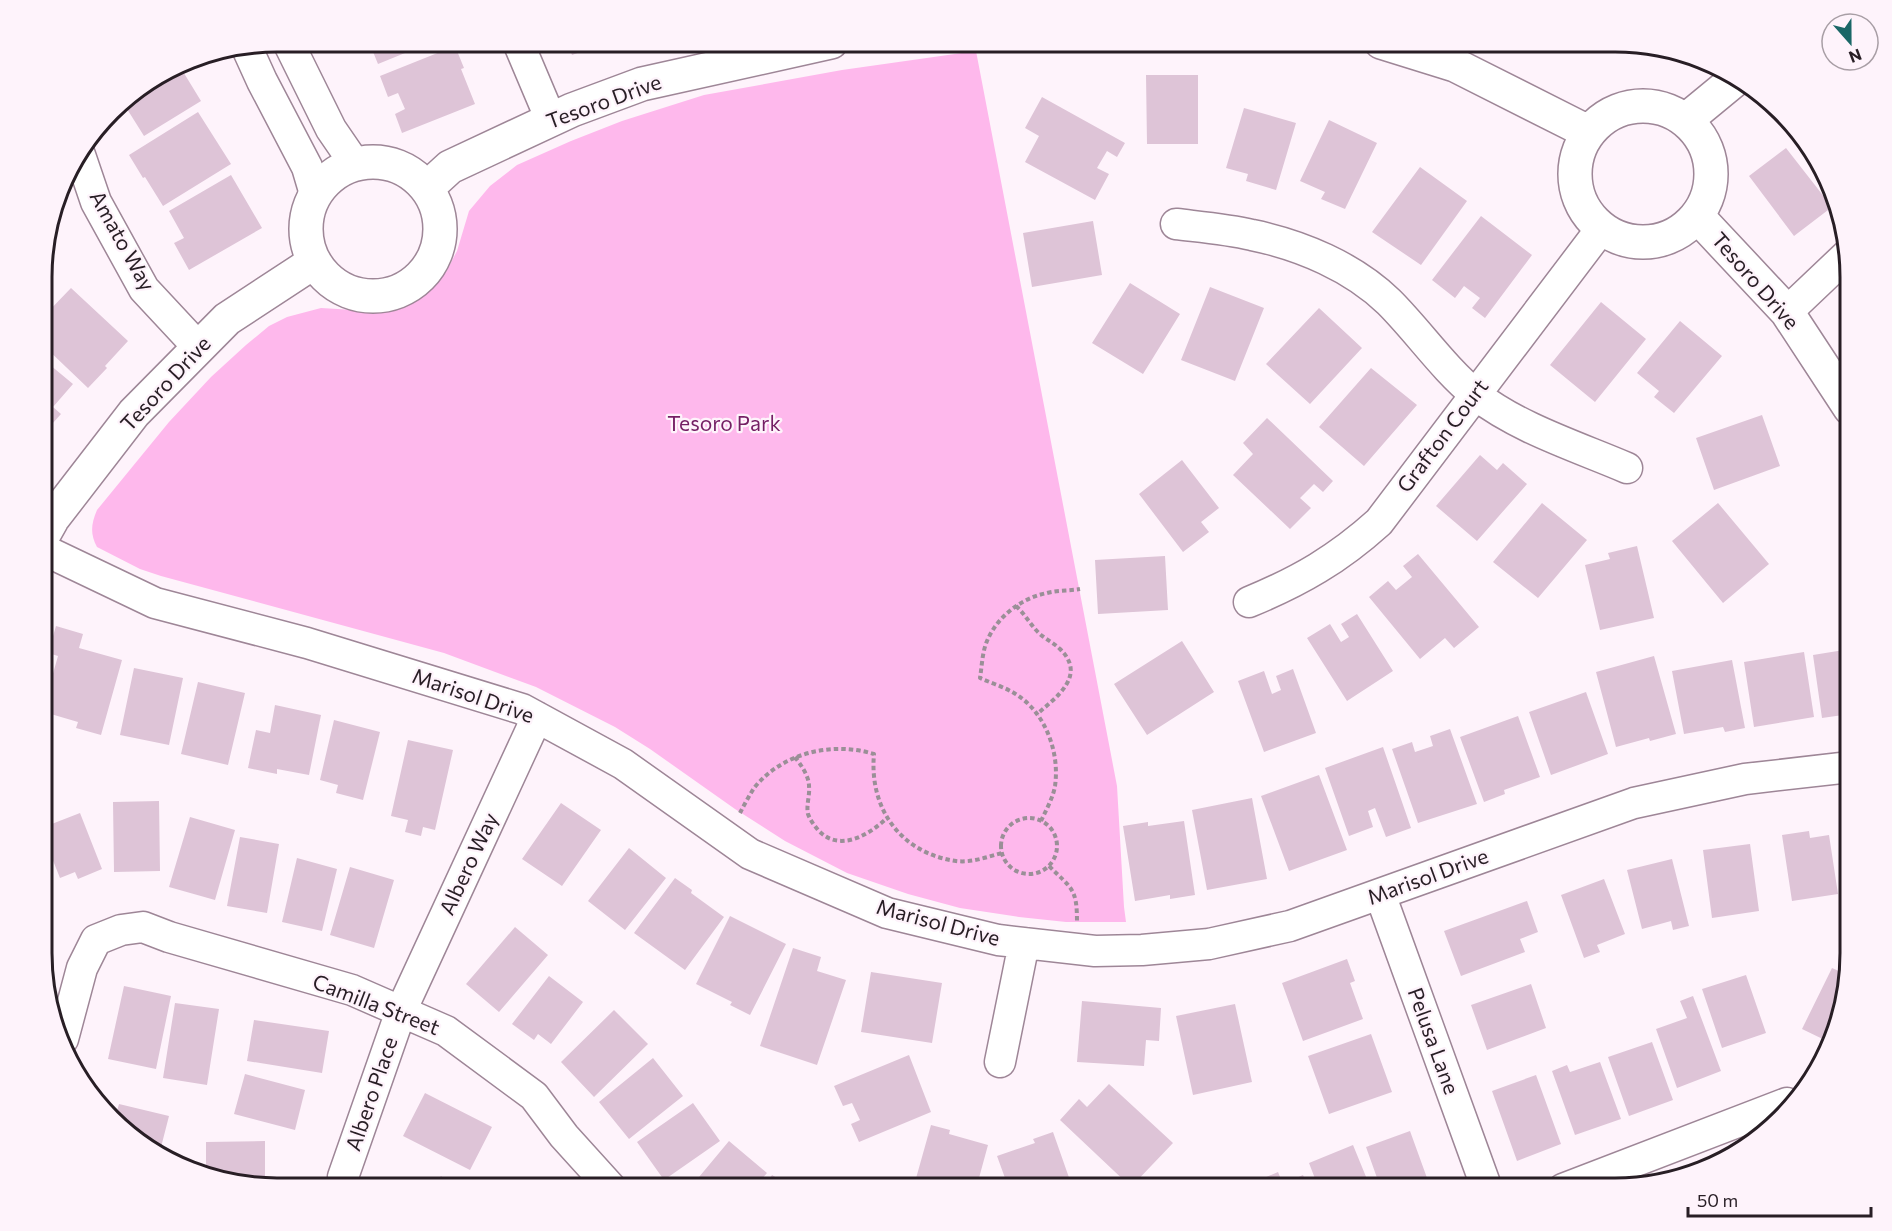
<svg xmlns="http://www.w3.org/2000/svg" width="1892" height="1231" font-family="Commissioner,sans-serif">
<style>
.green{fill:#feb8ec}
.building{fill:#dec4d7}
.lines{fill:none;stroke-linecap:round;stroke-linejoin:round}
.minor-casing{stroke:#9e8697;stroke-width:33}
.tertiary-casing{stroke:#9e8697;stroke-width:36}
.path{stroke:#9a8f97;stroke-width:4;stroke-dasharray:4.5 3;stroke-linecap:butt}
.minor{stroke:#fff;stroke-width:30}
.tertiary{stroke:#fff;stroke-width:33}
.labels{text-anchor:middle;stroke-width:4.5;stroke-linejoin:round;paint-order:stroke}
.street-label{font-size:21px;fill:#281e25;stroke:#fef3fb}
.park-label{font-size:21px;fill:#741e64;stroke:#fef3fb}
.rim{fill:none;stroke:#281e25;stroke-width:3}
</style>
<rect width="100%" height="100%" fill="#fef3fb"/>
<!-- green -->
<path class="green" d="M976 51 1117 786 1124 907 1126 922H1066L1019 917 960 908 908 894 847 873 785 841 735 809 650 749 615 727 536 687 444 653 161 576 140 569 97 547C90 534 91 524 97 510L169 422 211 377 246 345 269 326 287 317 321 308 371 311 392 310 416 300 427 292 446 272 457 251 469 211 490 186 517 165 571 141 622 121 704 95 842 70Z"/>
<!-- building -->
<path class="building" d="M369 42H432L378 64Z
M567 42H608L572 55Z
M455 46 464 68 461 69 475 104 402 133 395 114 405 109 398 93 388 97 380 76Z
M179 65 201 101 144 136 122 101Z
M1146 75H1198V144H1147Z
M1042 97 1125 143 1117 157 1107 151 1097 168 1109 174 1095 200 1025 162 1039 136 1025 128Z
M1244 108 1296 123 1276 190 1246 181 1248 174 1226 168Z
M198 112 231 164 163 206 145 177 143 178 129 155Z
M1329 120 1377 143 1345 209 1321 199 1325 192 1300 181Z
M1804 145 1819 160 1825 181 1799 149Z
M1786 148 1832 207 1794 236 1749 176Z
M1420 167 1467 201 1421 265 1372 232Z
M231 175 262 228 189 270 174 243 184 238 169 211Z
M1481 216 1532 255 1485 318 1472 308 1480 298 1464 286 1455 298 1432 280Z
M1093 221 1102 275 1032 287 1023 233Z
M1130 283 1180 314 1143 374 1092 343Z
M1210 287 1264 308 1235 381 1181 360Z
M71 288 128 341 105 366 107 368 88 388 44 346V316Z
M1601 302 1646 339 1595 402 1550 365Z
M1319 308 1362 348 1310 404 1266 364Z
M1680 321 1722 356 1674 413 1654 397 1659 391 1637 373Z
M44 360 73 384 53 407 61 414 44 433Z
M1371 368 1417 405 1364 466 1319 427Z
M1762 415 1780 466 1714 490 1696 438Z
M1267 418 1333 481 1323 492 1314 484 1300 498 1311 508 1290 529 1233 475 1253 454 1243 443Z
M1480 455 1497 470 1503 463 1527 484 1477 541 1436 506Z
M1182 460 1219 508 1201 522 1209 532 1183 552 1139 494Z
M1542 503 1587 540 1538 598 1493 562Z
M1718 503 1769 564 1723 603 1672 541Z
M1637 546 1654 618 1600 630 1585 565 1610 559 1608 553Z
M1418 554 1479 627 1454 648 1445 638 1420 659 1369 597 1388 581 1396 590 1412 577 1403 566Z
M1165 556 1168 610 1098 614 1095 560Z
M1357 614 1393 671 1347 701 1307 638 1330 624 1341 642 1349 637 1341 624Z
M56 626 83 634 79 648 122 660 101 735 76 728 78 722 44 712V705L58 656 48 653Z
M1182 641 1214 692 1147 735 1114 684Z
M1850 649V714L1822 718 1813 655Z
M1804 652 1814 717 1754 727 1744 662Z
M1654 656 1676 734 1650 741 1649 738 1616 747 1596 672Z
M1732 660 1745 728 1725 732 1723 727 1684 734 1672 671Z
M134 668 183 678 169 745 120 735Z
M1293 669 1316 733 1264 752 1238 681 1264 671 1272 694 1281 690 1276 676Z
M198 682 245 693 228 765 181 754Z
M1586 692 1608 754 1551 775 1529 712Z
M275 705 321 715 309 775 277 769V774L248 768 256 730 270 733Z
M1518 716 1540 777 1504 790 1505 794 1484 802 1460 737Z
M334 720 380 732 363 800 336 793 338 785 320 780Z
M1450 729 1477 804 1418 823 1392 749 1412 742 1415 752 1433 746 1430 736Z
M408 740 453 750 435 830 423 827 421 836 405 832 408 820 391 816Z
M1383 747 1411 828 1386 837 1375 808 1368 811 1373 827 1349 836 1325 768Z
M1319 775 1347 850 1289 871 1261 796Z
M1252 798 1267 879 1207 890 1192 810Z
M159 801 160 871 114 872 113 802Z
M561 803 601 830 562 886 522 859Z
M80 813 102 869 78 879 75 872 60 878 44 838V827Z
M190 817 235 830 215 900 169 887Z
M1184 821 1195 895 1170 899V895L1135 901 1123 826 1148 822V826Z
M1809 831 1810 838 1829 835 1838 894 1792 901 1782 835Z
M1850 833V894L1848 895 1840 834Z
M240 837 279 844 267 913 227 906Z
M1750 844 1759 911 1712 918 1703 850Z
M629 848 666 878 625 930 588 901Z
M297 858 337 869 322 931 282 922Z
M1672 859 1689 926 1673 930 1671 921 1642 929 1627 870Z
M350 867 394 880 374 948 330 935Z
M675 878 692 890 691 893 724 917 685 970 634 933Z
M1604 879 1625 934 1597 945 1600 952 1584 958 1561 895Z
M44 890 51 894 44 906Z
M1527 901 1538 932 1520 939 1525 952 1461 976 1444 931Z
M730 916 786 944 750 1015 730 1005 732 1002 696 984Z
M515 927 548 955 499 1012 466 984Z
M793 948 821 957 817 971 846 980 817 1065 760 1046Z
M1347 959 1355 981 1350 983 1363 1019 1303 1041 1282 983Z
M1832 968 1848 975 1838 1029 1831 1043 1802 1029Z
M871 972 942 983 932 1043 861 1032Z
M1746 975 1766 1033 1722 1048 1702 989Z
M549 976 583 1002 551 1044 538 1034 534 1040 512 1024Z
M1531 984 1546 1028 1487 1050 1471 1005Z
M124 986 171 996 156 1069 108 1059Z
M1693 996 1721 1071 1677 1088 1656 1029 1687 1018 1680 1001Z
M1082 1001 1161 1008 1159 1041 1146 1040 1144 1066 1077 1062Z
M175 1003 219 1009 207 1085 163 1078Z
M1235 1004 1252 1082 1193 1095 1176 1016Z
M614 1010 648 1044 594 1097 561 1062Z
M254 1020 329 1031 322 1073 247 1061Z
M1371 1034 1392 1092 1329 1114 1308 1056Z
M1652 1042 1673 1100 1629 1116 1608 1057Z
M909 1055 931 1112 859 1142 851 1124 860 1120 852 1103 843 1106 834 1086Z
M653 1058 683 1096 629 1139 599 1102Z
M1600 1062 1621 1119 1575 1135 1552 1071 1567 1065 1570 1072Z
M245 1074 305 1090 295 1130 234 1114Z
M1536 1075 1561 1144 1517 1161 1492 1091Z
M1109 1084 1173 1143 1131 1187 1060 1120 1079 1099 1087 1107Z
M425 1093 492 1127 470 1170 403 1136Z
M693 1103 720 1141 664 1180 637 1142Z
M119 1104 169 1116 159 1155 146 1149 109 1109 117 1111Z
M931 1125 950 1130 949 1134 988 1145 976 1189H913Z
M1410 1131 1431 1189H1381L1366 1147Z
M1053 1132 1073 1189H1009L997 1156 1035 1143 1033 1139Z
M265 1141V1184H247L206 1177V1142Z
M729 1141 767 1173 753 1189H689Z
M1353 1145 1371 1189H1319L1309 1163Z
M1278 1172 1283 1184 1303 1175 1309 1189H1258L1255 1182Z
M772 1175 795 1189H764Z
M441 1176 458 1189H431Z"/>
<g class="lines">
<!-- minor casing -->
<g class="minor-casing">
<path id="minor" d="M288 42 331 129 355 164
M518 42 551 120
M247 48 262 81 307 167 315 194
M80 155 96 202 144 289 199 348
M1176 224C1201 227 1227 229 1252 235 1301 245 1353 267 1389 302 1419 332 1443 368 1476 395 1518 428 1578 447 1627 468
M1787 312 1847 255
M44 550 155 603 307 643 522 709 623 764 750 854 887 913 998 940 1095 951 1142 950 1209 944 1290 926 1634 803 1745 779 1850 767
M1249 602C1300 581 1338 559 1379 522L1601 229
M1380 894 1487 1189
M63 1039 82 968 96 940 121 930 143 927 169 937 352 990 446 1031 534 1096 564 1136 612 1189
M1000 1062 1024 943
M343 1177 401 1011 537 717
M1563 1189 1787 1103"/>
</g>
<!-- tertiary casing -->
<g class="tertiary-casing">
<path id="tertiary" d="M1381 42 1455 65 1588 132
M1575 174a68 68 0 1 1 136 0a68 68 0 1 1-136 0Z
M1686 120 1737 78
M306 229a67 67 0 1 1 134 0a67 67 0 1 1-134 0Z
M427 188 450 167 572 110 642 84 831 42
M1698 217 1787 312 1850 408
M44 534 53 518 134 413 227 319 314 262"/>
</g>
<!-- path -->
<path class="path" d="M1016 606C1025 614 1031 626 1041 635 1047 640 1054 643 1060 649 1087 675 1057 697 1037 714
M795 757C801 765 809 776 809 786 810 796 806 805 808 814 810 820 814 825 818 830 839 853 869 835 887 818
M740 813C744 805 749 796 754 788 782 753 832 741 874 754 869 808 900 853 956 861 971 863 987 857 1002 853
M1001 846a28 28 0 1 1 56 0a28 28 0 1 1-56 0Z
M1041 821C1046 810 1053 798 1055 786 1060 752 1045 711 1014 693 1004 687 991 683 980 678 982 666 982 653 987 641 997 617 1021 598 1047 593 1058 590 1069 591 1080 589
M1049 866C1072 889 1077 888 1077 922"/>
<!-- minor -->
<use href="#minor" class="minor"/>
<!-- tertiary -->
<use href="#tertiary" class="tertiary"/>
</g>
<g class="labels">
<!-- street labels -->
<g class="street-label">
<text transform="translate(604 102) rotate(-20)" y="7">Tesoro Drive</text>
<text transform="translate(122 241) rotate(61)" y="7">Amato Way</text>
<text transform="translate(1755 281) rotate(49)" y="7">Tesoro Drive</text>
<text transform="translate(166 384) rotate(-47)" y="7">Tesoro Drive</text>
<text transform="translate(1443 436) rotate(-53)" y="7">Grafton Court</text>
<text transform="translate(473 696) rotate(19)" y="7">Marisol Drive</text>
<text transform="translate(469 864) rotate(-65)" y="7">Albero Way</text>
<text transform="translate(1428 877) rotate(-20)" y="7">Marisol Drive</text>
<text transform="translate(938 923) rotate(15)" y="7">Marisol Drive</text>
<text transform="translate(376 1005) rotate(21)" y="7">Camilla Street</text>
<text transform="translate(1433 1041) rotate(70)" y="7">Pelusa Lane</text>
<text transform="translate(372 1094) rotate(-71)" y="7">Albero Place</text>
</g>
<!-- park labels -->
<g class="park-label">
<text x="724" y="431">Tesoro Park</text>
</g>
</g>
<!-- crop -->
<path d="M0 0H1892V1231H0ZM277 52H1615A225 225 0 0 1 1840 277V953A225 225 0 0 1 1615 1178H277A225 225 0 0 1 52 953V277A225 225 0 0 1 277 52Z" fill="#fef3fb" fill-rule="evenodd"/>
<path class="rim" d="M277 52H1615A225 225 0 0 1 1840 277V953A225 225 0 0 1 1615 1178H277A225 225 0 0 1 52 953V277A225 225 0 0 1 277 52Z"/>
<!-- north arrow -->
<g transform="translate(1850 42) rotate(159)"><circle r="28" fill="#fef3fb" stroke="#a89ea5" stroke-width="1.5"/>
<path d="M0-4.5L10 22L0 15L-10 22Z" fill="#1a6767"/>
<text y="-9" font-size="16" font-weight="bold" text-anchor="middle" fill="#281e25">N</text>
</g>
<!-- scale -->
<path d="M1688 1207v9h183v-9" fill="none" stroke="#281e25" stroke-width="3"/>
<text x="1697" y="1207" font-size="18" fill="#281e25" stroke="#fef3fb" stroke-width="4.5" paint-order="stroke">50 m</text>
</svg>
